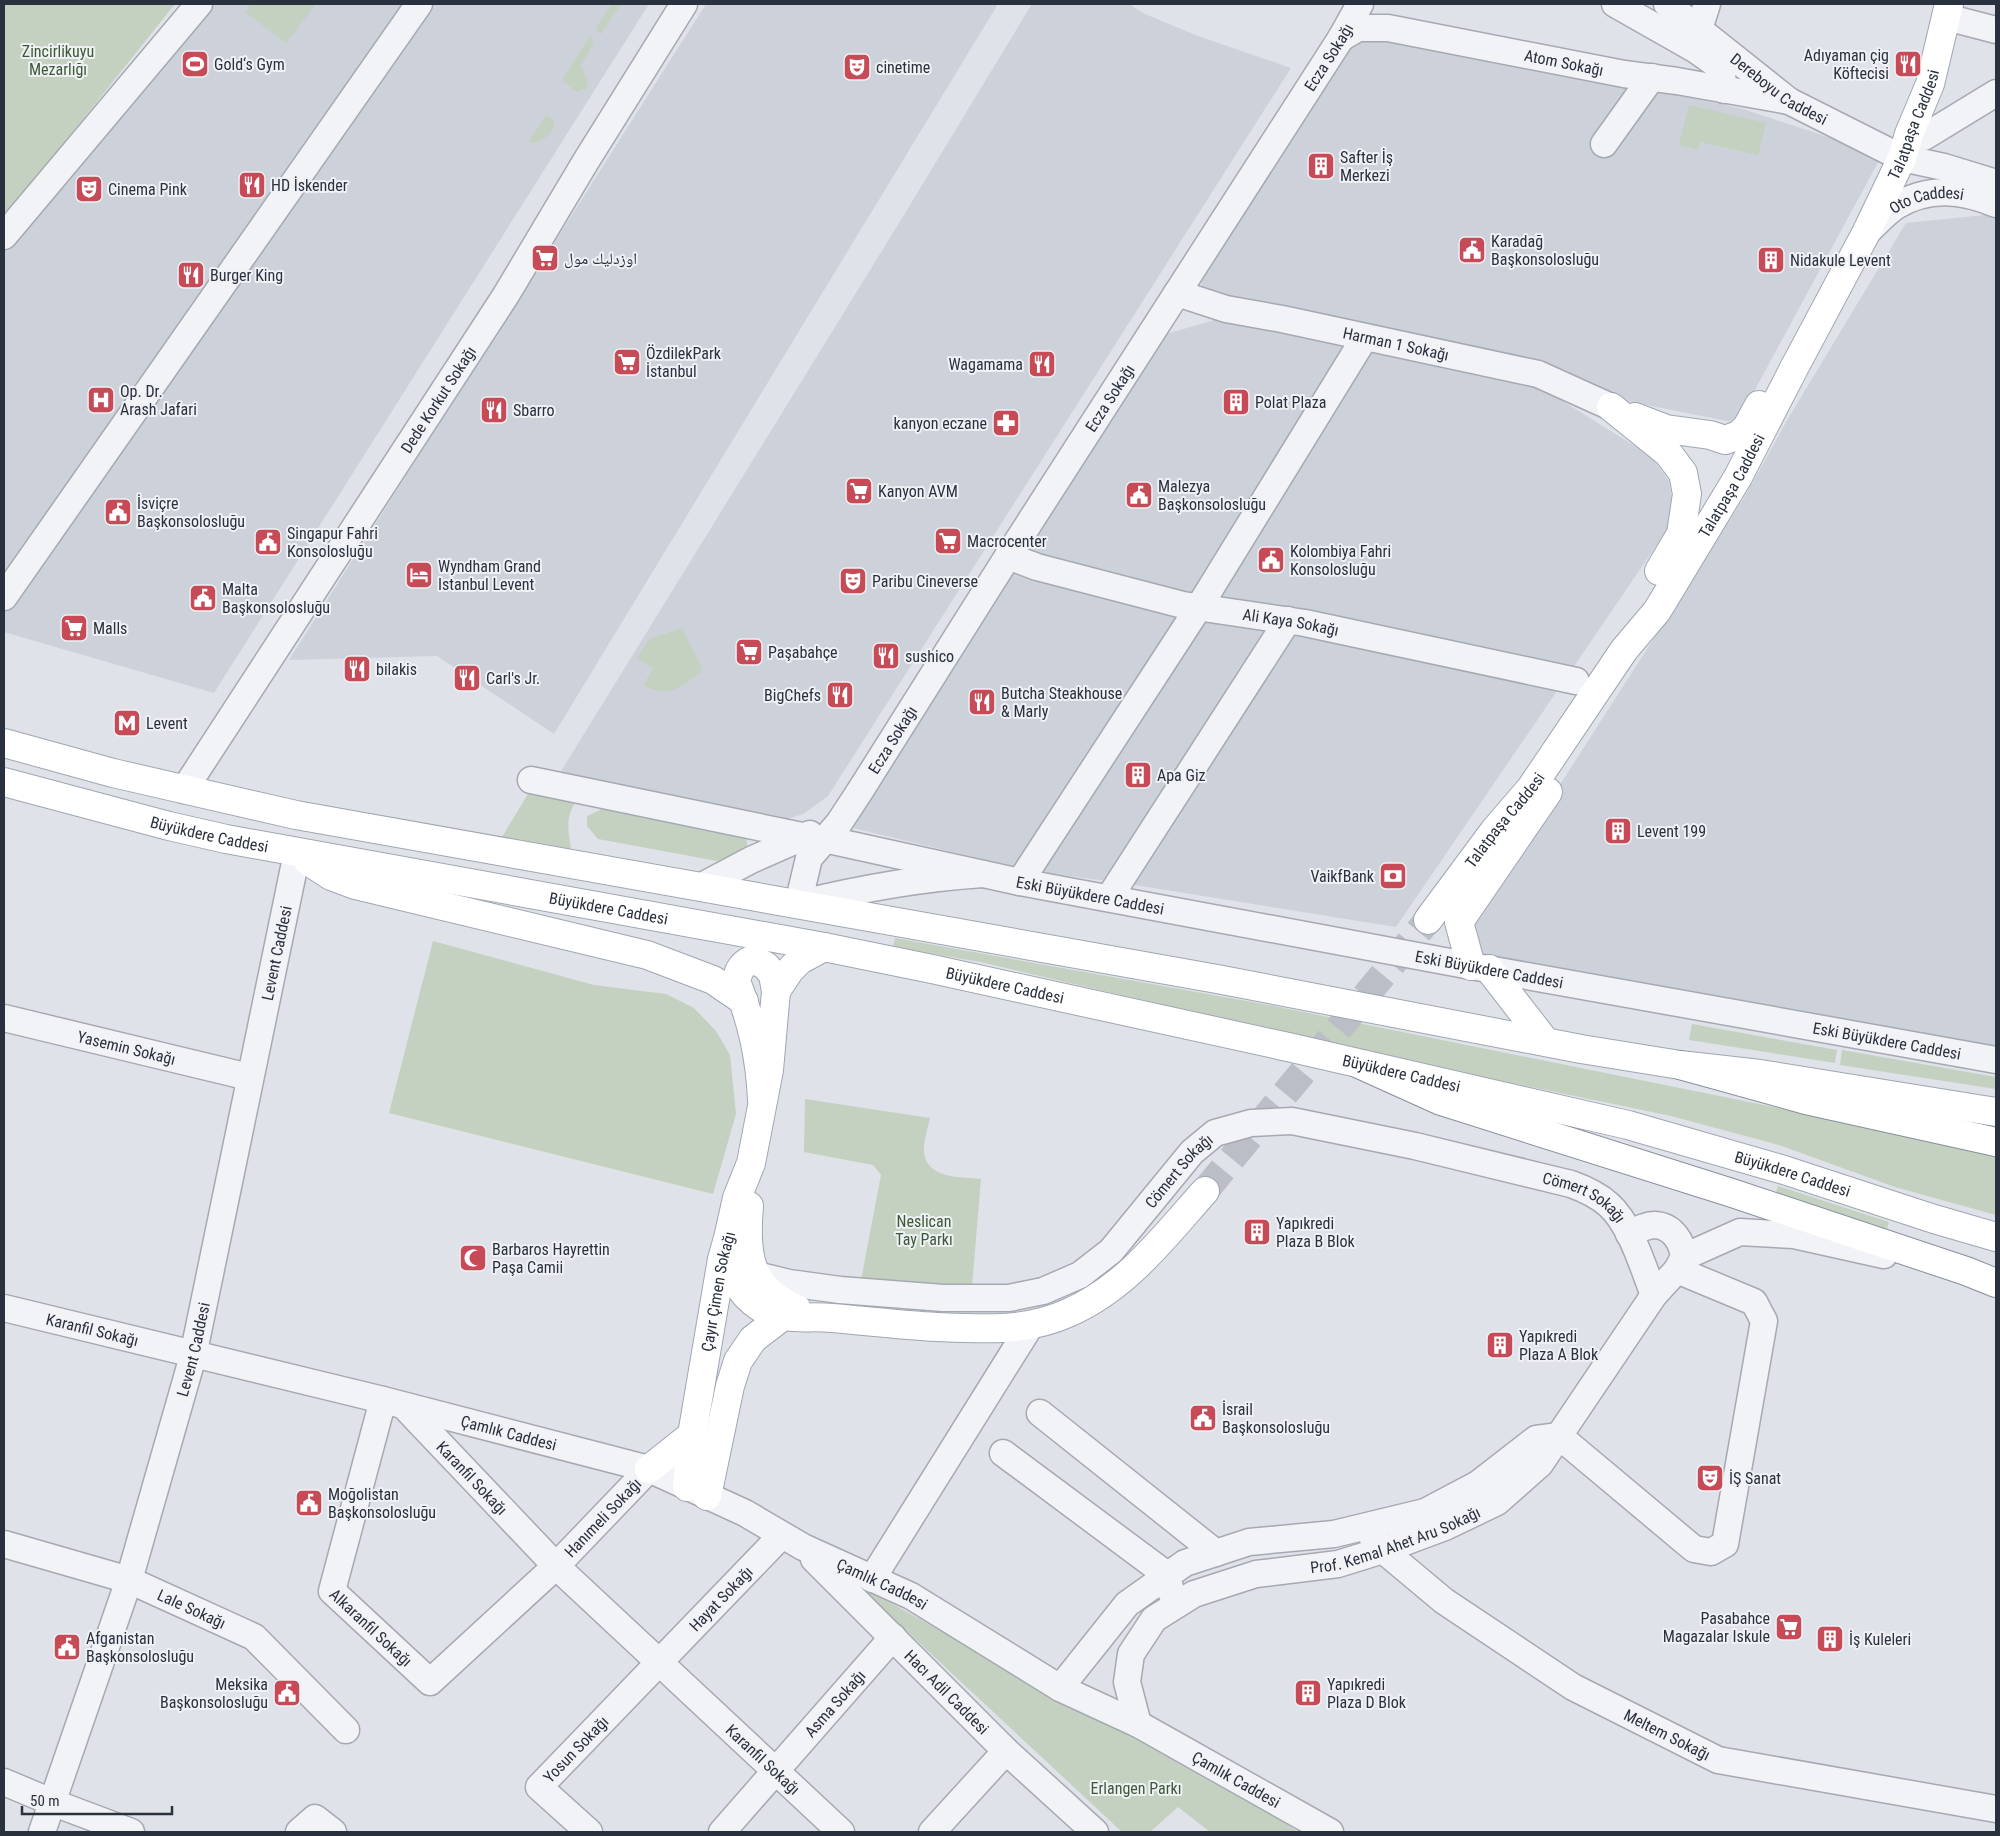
<svg xmlns="http://www.w3.org/2000/svg" width="2000" height="1836" font-family="'Roboto Condensed','Noto Naskh Arabic',sans-serif">
<style>
.built{fill:#cdd1d9}
.green{fill:#c4d1c1}
.lines{fill:none;stroke-linecap:round;stroke-linejoin:round}
.major-tunnel{stroke:#bbbec6;stroke-width:28;stroke-dasharray:28 14;stroke-linecap:butt}
.minor-casing{stroke:#a5a9b2;stroke-width:29}
.major-casing{stroke:#9fa6b3;stroke-width:30}
.highway-casing{stroke:#878f9d;stroke-width:30}
.minor{stroke:#f2f3f6;stroke-width:26}
.major{stroke:#fff;stroke-width:28}
.highway{stroke:#fff;stroke-width:28}
.labels{text-anchor:middle;stroke-width:4;stroke-linejoin:round;paint-order:stroke}
.park-label{font-size:16px;fill:#3c5937;stroke:#eff1f5}
.poi-label{font-size:16px;fill:#29303e;stroke:#eff1f5;text-anchor:start}
.street-label{font-size:16px;fill:#29303e;stroke:#eff1f5}
</style>
<rect width="100%" height="100%" fill="#dfe2e8"/>
<!-- built -->
<path class="built" d="M206 4H414L4 590V250Z
M430 4H649L214 693 4 632V610Z
M706 4H998L554 734 437 656 289 660Z
M1032 4H1129L1145 14 1198 36 1291 68 828 796 803 814 778 822 555 781 896 228Z
M1350 29 1477 52 1743 109 1882 155 1737 423 1532 382 1651 456 1669 481 1673 508 1671 524 1396 927 1122 883 1032 871 853 828 1017 553 1153 338 1214 320 1199 278Z
M1985 215 1996 219V1048L1496 975 1475 947V917L1744 498 1789 417 1906 223Z"/>
<!-- green -->
<path class="green" d="M4 4H175L4 218Z
M251 4H316L286 43 245 12Z
M612 4H621L600 35 596 27Z
M590 36 594 43 581 65 588 83 586 88 577 92 562 80Z
M1689 105 1766 123 1758 155 1700 142 1698 150 1679 145Z
M546 115 554 121C555 134 543 140 533 143L529 141Z
M682 628 703 670C681 687 670 699 643 685L653 669 637 657 649 639Z
M531 789 578 798C565 817 568 827 571 849L502 837Z
M604 808 746 835 748 851 717 861 598 839 587 826V816Z
M895 938 1269 1005 1922 1137 1996 1155V1215L1895 1187 1779 1145 1671 1116 1387 1057 980 962 893 947Z
M433 941 594 985 666 994 694 1008 716 1031 730 1055 736 1114 713 1194 389 1113Z
M1692 1024 1837 1050 1835 1063 1689 1040Z
M1842 1050 1996 1077V1089L1840 1065Z
M805 1099 930 1118C928 1128 923 1142 924 1152 926 1179 962 1177 981 1179L972 1287 861 1280 881 1175 873 1165 804 1152Z
M1778 1186 1889 1222 1885 1235 1774 1197Z
M855 1583 1285 1823 1298 1832H1210L1178 1807 1150 1832H1122Z"/>
<g class="lines">
<!-- major-tunnel -->
<path class="major-tunnel" d="M1205 1191 1428 920"/>
<!-- minor casing -->
<g class="minor-casing">
<g id="minor">
<path d="M1615 4 1696 50 1717 65 1722 75 1724 90"/>
<path id="s1" d="M1667 4 1789 101 1902 158 1944 167 1996 183"/>
<path d="M1946 17 1996 30"/>
<path d="M1699 29 1707 4"/>
<path id="s2" d="M1341 38 1358 28H1388L1624 74 1677 81 1789 101"/>
<path d="M1909 134 1924 137 1996 93"/>
<path d="M1604 144 1652 77"/>
<path id="s3" d="M1867 232C1876 224 1885 213 1896 206 1929 186 1962 190 1996 204"/>
<path d="M4 236 199 4"/>
<path id="s4" d="M1177 293 1226 309 1282 319 1538 374 1611 407"/>
<path id="s5" d="M1008 556 1037 567 1183 605 1305 623 1576 681"/>
<path d="M4 597 419 4"/>
<path d="M531 780 807 837"/>
<path id="s6" d="M184 790 506 295 586 161 684 4"/>
<path id="s7" d="M824 839 1020 882 1471 966 1996 1060"/>
<path id="s8" d="M983 874C920 878 859 889 798 904L809 858 839 823 860 791 1008 556 1341 38 1360 4"/>
<path d="M1020 882 1199 607 1365 337"/>
<path d="M700 887 751 860 810 834"/>
<path d="M1109 898 1288 620"/>
<path id="s9" d="M4 1018 249 1077"/>
<path d="M1629 1234C1637 1230 1646 1225 1655 1225 1673 1226 1682 1242 1684 1257"/>
<path id="s10" d="M756 1275 789 1283 840 1290 943 1298H1009L1043 1291 1080 1275 1111 1251 1192 1152 1215 1133 1251 1123 1292 1121 1415 1146 1571 1184C1585 1189 1598 1195 1609 1205 1631 1225 1643 1267 1654 1295"/>
<path id="s11" d="M4 1308 383 1400 649 1469 745 1513 803 1547 911 1596 1060 1688 1138 1724 1330 1832"/>
<path id="s12" d="M383 1400 332 1591 430 1682 556 1566 649 1469"/>
<path id="s13" d="M404 1406 556 1566 841 1832"/>
<path d="M1040 1413 1216 1553"/>
<path d="M1003 1453 1167 1575 1171 1592"/>
<path id="s14" d="M1373 1539 1383 1550 1444 1601 1573 1687 1718 1760 1996 1809"/>
<path id="s15" d="M4 1544 129 1580 254 1637 346 1730"/>
<path id="s16" d="M814 1559 1006 1751 1095 1832"/>
<path d="M872 1579 1030 1326"/>
<path d="M1060 1688 1127 1604 1185 1563 1249 1542 1334 1534 1425 1512 1478 1484 1536 1439 1559 1436 1694 1549 1711 1552 1725 1544 1764 1321 1754 1302 1677 1270"/>
<path id="s17" d="M1138 1724 1127 1682 1131 1654 1154 1619 1194 1594 1256 1574 1338 1564 1383 1550 1445 1527 1497 1502 1540 1464 1654 1295 1677 1270 1684 1257 1740 1232 1794 1235 1884 1255"/>
<path d="M4 1782 54 1803 131 1832"/>
<path id="s18" d="M42 1832 129 1580 193 1356 297 853"/>
<path d="M299 1832 315 1818 333 1832"/>
<path id="s19" d="M589 1832 539 1787 781 1536"/>
<path id="s20" d="M722 1832 893 1637"/>
<path d="M932 1832 1006 1751"/>
</g>
</g>
<!-- major casing -->
<g class="major-casing">
<g id="major">
<path d="M1611 407 1668 453 1683 473 1687 494 1681 534 1659 571"/>
<path d="M1635 417 1666 429 1710 435 1725 440 1739 435 1747 427 1759 405"/>
<path d="M4 743 113 773 296 815 1217 979 1581 1049 1680 1065 1760 1074 1996 1112"/>
<path id="s21" d="M4 782 169 826 226 839 824 947 932 969 1288 1047 1628 1125 1784 1170 1934 1219 1996 1237"/>
<path d="M308 861 331 876 355 885 647 955 713 980 744 1001"/>
<path id="s22" d="M1428 920 1494 831 1531 788 1624 650 1657 611 1738 477 1793 370 1866 233 1902 158 1909 134 1930 84 1949 4"/>
<path d="M1471 966 1459 922 1548 792"/>
<path d="M1489 969 1545 1041"/>
<path d="M776 991 790 970 800 960 824 947"/>
<path d="M749 1206C745 1252 747 1288 797 1309"/>
<path d="M727 1249C725 1275 747 1304 772 1313 791 1320 812 1316 832 1318 867 1321 902 1325 937 1327 982 1329 1026 1332 1068 1313 1126 1288 1164 1237 1205 1191"/>
<path d="M649 1469 692 1435"/>
<path id="s23" d="M687 1487 692 1435 722 1259 728 1238 737 1198 751 1163 769 1070 776 991 773 975 766 966 753 959C742 964 739 969 736 981 752 1022 760 1056 762 1100"/>
<path d="M707 1496 730 1386 738 1361 753 1339 783 1316"/>
</g>
</g>
<!-- highway casing -->
<g class="highway-casing">
<path id="highway" d="M1359 1064 1441 1101 1732 1193 1966 1271 1996 1283
M1680 1065 1806 1100 1996 1142"/>
</g>
<!-- minor -->
<use href="#minor" class="minor"/>
<!-- major -->
<use href="#major" class="major"/>
<!-- highway -->
<use href="#highway" class="highway"/>
</g>
<!-- icons -->
<defs>
<g id="stadium-square" transform="scale(1.4375)"><rect x="-9" y="-9" width="18" height="18" rx="4" fill="#c74a57" stroke="#eff1f5"/><path d="M0-5a6.5 5 0 1 0 0 10a6.5 5 0 1 0 0-10ZM-3.5-1.8h7v3.6h-7Z" fill="#fff"/></g>
<g id="restaurant-square" transform="scale(1.4375)"><rect x="-9" y="-9" width="18" height="18" rx="4" fill="#c74a57" stroke="#eff1f5"/><path d="M-5-6h1v4h1v-4h1v4h1v-4h1v5L-1.5 .5V6h-2V.5L-5-1ZM5-6V6H3V1.5H1.5Q1.5-4 5-6Z" fill="#fff"/></g>
<g id="theatre-square" transform="scale(1.4375)"><rect x="-9" y="-9" width="18" height="18" rx="4" fill="#c74a57" stroke="#eff1f5"/><path d="M-5-5.5Q0-4 5-5.5V0Q5 5 0 6Q-5 5-5 0ZM-3.3-2.5H-1v1.5H-3.3ZM1-2.5H3.3v1.5H1ZM-2.8 1Q0 5.5 2.8 1Z" fill="#fff"/></g>
<g id="building-square" transform="scale(1.4375)"><rect x="-9" y="-9" width="18" height="18" rx="4" fill="#c74a57" stroke="#eff1f5"/><path d="M-4-6H4V6H1V3H-1V6H-4ZM-2.5-4.3h1.7v1.8h-1.7ZM.8-4.3h1.7v1.8H.8ZM-2.5-1h1.7V.8h-1.7ZM.8-1h1.7V.8H.8Z" fill="#fff"/></g>
<g id="civic-square" transform="scale(1.4375)"><rect x="-9" y="-9" width="18" height="18" rx="4" fill="#c74a57" stroke="#eff1f5"/><path d="M-.6-6.5H3V-4.5H.6V-3L4-1V1h2V6H-6V1h2V-1L-.6-3ZM-1.2 2.5V6h2.4V2.5Z" fill="#fff"/></g>
<g id="supermarket-square" transform="scale(1.4375)"><rect x="-9" y="-9" width="18" height="18" rx="4" fill="#c74a57" stroke="#eff1f5"/><path d="M-6-5.5h2.5l.6 2H6L4.5 2H-2.5L-4.4-4H-6ZM-1.5 3.2a1.3 1.3 0 1 0 .1 0ZM3 3.2a1.3 1.3 0 1 0 .1 0Z" fill="#fff"/></g>
<g id="hospital-square" transform="scale(1.4375)"><rect x="-9" y="-9" width="18" height="18" rx="4" fill="#c74a57" stroke="#eff1f5"/><path d="M-5-5h3v3.5h4V-5h3V5h-3V1.5h-4V5h-3Z" fill="#fff"/></g>
<g id="pharmacy-square" transform="scale(1.4375)"><rect x="-9" y="-9" width="18" height="18" rx="4" fill="#c74a57" stroke="#eff1f5"/><path d="M-2-6h4v4h4v4h-4v4h-4v-4h-4v-4h4Z" fill="#fff"/></g>
<g id="hotel-square" transform="scale(1.4375)"><rect x="-9" y="-9" width="18" height="18" rx="4" fill="#c74a57" stroke="#eff1f5"/><path d="M-6-4.5h1.5V1H6V5H4.5V3h-9V5H-6ZM-4 0a1.8 1.8 0 1 1 3.6 0ZM.5 0V-2.5h3Q6-2.5 6 0Z" fill="#fff"/></g>
<g id="metro-square" transform="scale(1.4375)"><rect x="-9" y="-9" width="18" height="18" rx="4" fill="#c74a57" stroke="#eff1f5"/><path d="M-5.5 5V-5H-3L0 0L3-5H5.5V5H3V-.5L0 4L-3-.5V5Z" fill="#fff"/></g>
<g id="bank-square" transform="scale(1.4375)"><rect x="-9" y="-9" width="18" height="18" rx="4" fill="#c74a57" stroke="#eff1f5"/><path d="M-6-4H6V4H-6ZM0-2.3a2.3 2.3 0 1 0 0 4.6a2.3 2.3 0 1 0 0-4.6Z" fill="#fff"/></g>
<g id="mosque-square" transform="scale(1.4375)"><rect x="-9" y="-9" width="18" height="18" rx="4" fill="#c74a57" stroke="#eff1f5"/><path d="M3.5-4.9A6 6 0 1 0 3.5 4.9A5 5 0 1 1 3.5-4.9Z" fill="#fff"/></g>
</defs>
<g fill-rule="evenodd">
<use href="#stadium-square" x="195" y="64"/>
<use href="#restaurant-square" x="1908" y="64"/>
<use href="#theatre-square" x="857" y="67"/>
<use href="#building-square" x="1321" y="166"/>
<use href="#restaurant-square" x="252" y="185"/>
<use href="#theatre-square" x="89" y="189"/>
<use href="#civic-square" x="1472" y="250"/>
<use href="#supermarket-square" x="545" y="258"/>
<use href="#building-square" x="1771" y="260"/>
<use href="#restaurant-square" x="191" y="275"/>
<use href="#supermarket-square" x="627" y="362"/>
<use href="#restaurant-square" x="1042" y="364"/>
<use href="#hospital-square" x="101" y="400"/>
<use href="#building-square" x="1236" y="402"/>
<use href="#restaurant-square" x="494" y="410"/>
<use href="#pharmacy-square" x="1006" y="423"/>
<use href="#supermarket-square" x="859" y="491"/>
<use href="#civic-square" x="1139" y="495"/>
<use href="#civic-square" x="118" y="512"/>
<use href="#supermarket-square" x="948" y="541"/>
<use href="#civic-square" x="268" y="542"/>
<use href="#civic-square" x="1271" y="560"/>
<use href="#hotel-square" x="419" y="575"/>
<use href="#theatre-square" x="853" y="581"/>
<use href="#civic-square" x="203" y="598"/>
<use href="#supermarket-square" x="74" y="628"/>
<use href="#supermarket-square" x="749" y="652"/>
<use href="#restaurant-square" x="886" y="656"/>
<use href="#restaurant-square" x="357" y="669"/>
<use href="#restaurant-square" x="467" y="678"/>
<use href="#restaurant-square" x="840" y="695"/>
<use href="#restaurant-square" x="982" y="702"/>
<use href="#metro-square" x="127" y="723"/>
<use href="#building-square" x="1138" y="775"/>
<use href="#building-square" x="1618" y="831"/>
<use href="#bank-square" x="1393" y="876"/>
<use href="#building-square" x="1257" y="1232"/>
<use href="#mosque-square" x="473" y="1258"/>
<use href="#building-square" x="1500" y="1345"/>
<use href="#civic-square" x="1203" y="1418"/>
<use href="#theatre-square" x="1710" y="1478"/>
<use href="#civic-square" x="309" y="1503"/>
<use href="#supermarket-square" x="1789" y="1627"/>
<use href="#building-square" x="1830" y="1639"/>
<use href="#civic-square" x="67" y="1647"/>
<use href="#civic-square" x="287" y="1693"/>
<use href="#building-square" x="1308" y="1693"/>
</g>
<g class="labels">
<!-- park labels -->
<g class="park-label">
<text x="58" y="57">Zincirlikuyu<tspan x="58" dy="18">Mezarlığı</tspan></text>
<text x="924" y="1227">Neslican<tspan x="924" dy="18">Tay Parkı</tspan></text>
<text x="1136" y="1794">Erlangen Parkı</text>
</g>
<!-- poi labels -->
<g class="poi-label">
<text x="1889" y="61" text-anchor="end">Adıyaman çig<tspan x="1889" dy="18">Köftecisi</tspan></text>
<text x="214" y="70">Gold‘s Gym</text>
<text x="876" y="73">cinetime</text>
<text x="1340" y="163">Safter İş<tspan x="1340" dy="18">Merkezi</tspan></text>
<text x="271" y="191">HD İskender</text>
<text x="108" y="195">Cinema Pink</text>
<text x="1491" y="247">Karadağ<tspan x="1491" dy="18">Başkonsolosluğu</tspan></text>
<text x="564" y="264">اوزدليك مول</text>
<text x="1790" y="266">Nidakule Levent</text>
<text x="210" y="281">Burger King</text>
<text x="646" y="359">ÖzdilekPark<tspan x="646" dy="18">İstanbul</tspan></text>
<text x="1023" y="370" text-anchor="end">Wagamama</text>
<text x="120" y="397">Op. Dr.<tspan x="120" dy="18">Arash Jafari</tspan></text>
<text x="1255" y="408">Polat Plaza</text>
<text x="513" y="416">Sbarro</text>
<text x="987" y="429" text-anchor="end">kanyon eczane</text>
<text x="1158" y="492">Malezya<tspan x="1158" dy="18">Başkonsolosluğu</tspan></text>
<text x="878" y="497">Kanyon AVM</text>
<text x="137" y="509">İsviçre<tspan x="137" dy="18">Başkonsolosluğu</tspan></text>
<text x="287" y="539">Singapur Fahri<tspan x="287" dy="18">Konsolosluğu</tspan></text>
<text x="967" y="547">Macrocenter</text>
<text x="1290" y="557">Kolombiya Fahri<tspan x="1290" dy="18">Konsolosluğu</tspan></text>
<text x="438" y="572">Wyndham Grand<tspan x="438" dy="18">Istanbul Levent</tspan></text>
<text x="872" y="587">Paribu Cineverse</text>
<text x="222" y="595">Malta<tspan x="222" dy="18">Başkonsolosluğu</tspan></text>
<text x="93" y="634">Malls</text>
<text x="768" y="658">Paşabahçe</text>
<text x="905" y="662">sushico</text>
<text x="376" y="675">bilakis</text>
<text x="486" y="684">Carl's Jr.</text>
<text x="1001" y="699">Butcha Steakhouse<tspan x="1001" dy="18">&amp; Marly</tspan></text>
<text x="821" y="701" text-anchor="end">BigChefs</text>
<text x="146" y="729">Levent</text>
<text x="1157" y="781">Apa Giz</text>
<text x="1637" y="837">Levent 199</text>
<text x="1374" y="882" text-anchor="end">VaikfBank</text>
<text x="1276" y="1229">Yapıkredi<tspan x="1276" dy="18">Plaza B Blok</tspan></text>
<text x="492" y="1255">Barbaros Hayrettin<tspan x="492" dy="18">Paşa Camii</tspan></text>
<text x="1519" y="1342">Yapıkredi<tspan x="1519" dy="18">Plaza A Blok</tspan></text>
<text x="1222" y="1415">İsrail<tspan x="1222" dy="18">Başkonsolosluğu</tspan></text>
<text x="1729" y="1484">İŞ Sanat</text>
<text x="328" y="1500">Moğolistan<tspan x="328" dy="18">Başkonsolosluğu</tspan></text>
<text x="1770" y="1624" text-anchor="end">Pasabahce<tspan x="1770" dy="18">Magazalar Iskule</tspan></text>
<text x="86" y="1644">Afganistan<tspan x="86" dy="18">Başkonsolosluğu</tspan></text>
<text x="1849" y="1645">İş Kuleleri</text>
<text x="268" y="1690" text-anchor="end">Meksika<tspan x="268" dy="18">Başkonsolosluğu</tspan></text>
<text x="1327" y="1690">Yapıkredi<tspan x="1327" dy="18">Plaza D Blok</tspan></text>
</g>
<!-- street labels -->
<g class="street-label">
<text dy="6" stroke="none"><textPath href="#s8" startOffset="1190">Ecza Sokağı</textPath></text>
<text dy="6" stroke="none"><textPath href="#s2" startOffset="229">Atom Sokağı</textPath></text>
<text dy="6" stroke="none"><textPath href="#s1" startOffset="141">Dereboyu Caddesi</textPath></text>
<text dy="6" stroke="none"><textPath href="#s22" startOffset="936">Talatpaşa Caddesi</textPath></text>
<text dy="6" stroke="none"><textPath href="#s3" startOffset="71">Oto Caddesi</textPath></text>
<text dy="6" stroke="none"><textPath href="#s4" startOffset="225">Harman 1 Sokağı</textPath></text>
<text dy="6" stroke="none"><textPath href="#s8" startOffset="785">Ecza Sokağı</textPath></text>
<text dy="6" stroke="none"><textPath href="#s6" startOffset="466">Dede Korkut Sokağı</textPath></text>
<text dy="6" stroke="none"><textPath href="#s22" startOffset="531">Talatpaşa Caddesi</textPath></text>
<text dy="6" stroke="none"><textPath href="#s5" startOffset="291">Ali Kaya Sokağı</textPath></text>
<text dy="6" stroke="none"><textPath href="#s8" startOffset="380">Ecza Sokağı</textPath></text>
<text dy="6" stroke="none"><textPath href="#s22" startOffset="126">Talatpaşa Caddesi</textPath></text>
<text dy="6" stroke="none"><textPath href="#s21" startOffset="212">Büyükdere Caddesi</textPath></text>
<text dy="6" stroke="none"><textPath href="#s7" startOffset="272">Eski Büyükdere Caddesi</textPath></text>
<text dy="6" stroke="none"><textPath href="#s21" startOffset="618">Büyükdere Caddesi</textPath></text>
<text dy="6" stroke="none"><textPath href="#s18" startOffset="911">Levent Caddesi</textPath></text>
<text dy="6" stroke="none"><textPath href="#s7" startOffset="678">Eski Büyükdere Caddesi</textPath></text>
<text dy="6" stroke="none"><textPath href="#s21" startOffset="1022">Büyükdere Caddesi</textPath></text>
<text dy="6" stroke="none"><textPath href="#s7" startOffset="1082">Eski Büyükdere Caddesi</textPath></text>
<text dy="6" stroke="none"><textPath href="#s9" startOffset="126">Yasemin Sokağı</textPath></text>
<text dy="6" stroke="none"><textPath href="#s21" startOffset="1428">Büyükdere Caddesi</textPath></text>
<text dy="6" stroke="none"><textPath href="#s10" startOffset="474">Cömert Sokağı</textPath></text>
<text dy="6" stroke="none"><textPath href="#s21" startOffset="1832">Büyükdere Caddesi</textPath></text>
<text dy="6" stroke="none"><textPath href="#s10" startOffset="909">Cömert Sokağı</textPath></text>
<text dy="6" stroke="none"><textPath href="#s23" startOffset="198">Çayır Çimen Sokağı</textPath></text>
<text dy="6" stroke="none"><textPath href="#s11" startOffset="91">Karanfil Sokağı</textPath></text>
<text dy="6" stroke="none"><textPath href="#s18" startOffset="506">Levent Caddesi</textPath></text>
<text dy="6" stroke="none"><textPath href="#s11" startOffset="520">Çamlık Caddesi</textPath></text>
<text dy="6" stroke="none"><textPath href="#s13" startOffset="99">Karanfil Sokağı</textPath></text>
<text dy="6" stroke="none"><textPath href="#s12" startOffset="570">Hanımeli Sokağı</textPath></text>
<text dy="6" stroke="none"><textPath href="#s17" startOffset="370">Prof. Kemal Ahet Aru Sokağı</textPath></text>
<text dy="6" stroke="none"><textPath href="#s11" startOffset="925">Çamlık Caddesi</textPath></text>
<text dy="6" stroke="none"><textPath href="#s19" startOffset="329">Hayat Sokağı</textPath></text>
<text dy="6" stroke="none"><textPath href="#s15" startOffset="199">Lale Sokağı</textPath></text>
<text dy="6" stroke="none"><textPath href="#s12" startOffset="251">Alkaranfil Sokağı</textPath></text>
<text dy="6" stroke="none"><textPath href="#s16" startOffset="188">Hacı Adil Caddesi</textPath></text>
<text dy="6" stroke="none"><textPath href="#s20" startOffset="171">Asma Sokağı</textPath></text>
<text dy="6" stroke="none"><textPath href="#s14" startOffset="355">Meltem Sokağı</textPath></text>
<text dy="6" stroke="none"><textPath href="#s19" startOffset="120">Yosun Sokağı</textPath></text>
<text dy="6" stroke="none"><textPath href="#s13" startOffset="504">Karanfil Sokağı</textPath></text>
<text dy="6" stroke="none"><textPath href="#s11" startOffset="1330">Çamlık Caddesi</textPath></text>
</g>
</g>
<!-- border -->
<rect width="2000" height="1836" fill="none" stroke="#29303e" stroke-width="10"/>
<!-- scale -->
<path d="M22 1806v8h150v-8" fill="none" stroke="#29303e" stroke-width="2.5"/>
<text x="30" y="1806" font-size="15" fill="#29303e" stroke="#eff1f5" stroke-width="4" paint-order="stroke">50 m</text>
</svg>
